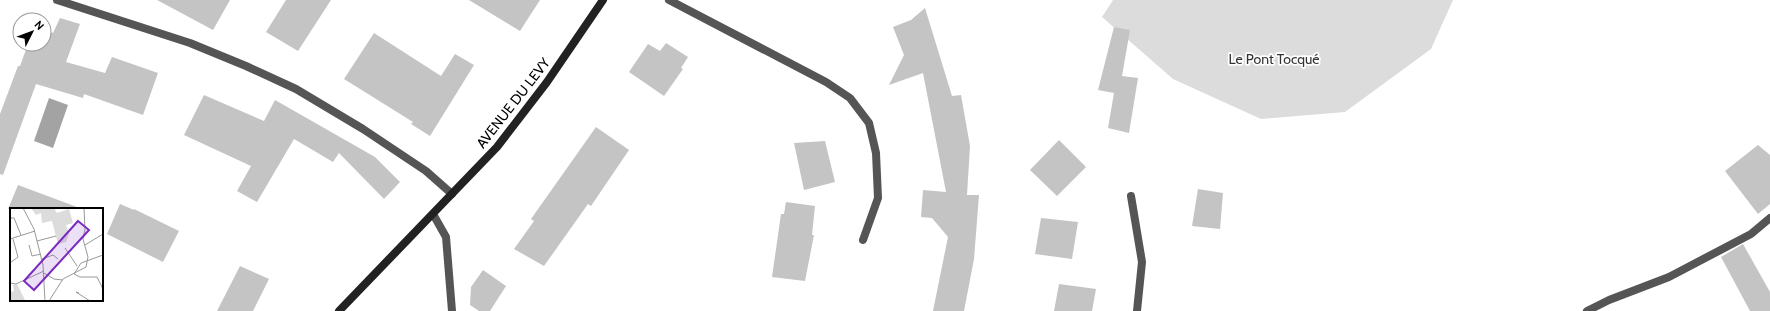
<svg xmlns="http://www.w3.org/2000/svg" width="1770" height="311" font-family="Cabin,sans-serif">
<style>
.green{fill:#dcdcdc}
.water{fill:#a3a3a3}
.building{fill:#c4c4c4}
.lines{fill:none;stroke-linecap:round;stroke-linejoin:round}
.street{stroke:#555;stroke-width:8}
.secondary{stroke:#222;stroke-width:8}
.labels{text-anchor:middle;stroke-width:3.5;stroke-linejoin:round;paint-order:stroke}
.park-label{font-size:14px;fill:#333;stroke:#fff}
.street-label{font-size:14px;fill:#000;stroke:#fff}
.inset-road{fill:none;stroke:#999;stroke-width:1}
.view{fill:#7b2cbf;fill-opacity:0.15;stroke:#7b2cbf;stroke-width:2}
.inset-edge{fill:none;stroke:#000;stroke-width:2}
</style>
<rect width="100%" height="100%" fill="#fff"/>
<!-- green -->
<path class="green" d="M1113 0H1453L1431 49 1345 112 1261 119 1173 79 1102 17Z"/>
<!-- water -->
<path class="water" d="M49 98 68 105 53 148 34 141Z"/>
<!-- building -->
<path class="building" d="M157 0H230L213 30Z
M286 0H331L298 51 266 32Z
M469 0H540L520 31Z
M925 8 952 96 961 95 970 146 967 195H979L974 259 964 311H933L948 237 932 218 921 217 923 190 946 192 923 73 889 85 904 55 893 27 911 20Z
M60 18 80 24 66 62 105 73 112 57 158 73 143 115 84 94 83 98 36 84 3 175 0 174V114L18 66H20L28 44H44V30L53 33Z
M1114 27 1130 30 1122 76 1138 78 1129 133 1108 128 1114 93 1098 90Z
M374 33 441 76 455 54 474 65 430 136 411 124 413 122 344 79Z
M666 43 688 57 681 68 683 69 664 96 629 72 648 44 660 51Z
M204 95 264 121 275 100 375 157 400 182 384 199 339 153 333 162 294 139 257 202 237 191 251 166 184 135Z
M596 127 629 150 591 206 588 204 544 266 514 249 534 221 531 219Z
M1059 140 1086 167 1057 196 1030 170Z
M825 141 835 182 804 190 794 143Z
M1758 145 1770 155V204L1758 214 1725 171Z
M18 185 77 207 76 209H8Z
M1198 189 1223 193 1220 229 1192 226Z
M786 202 815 206 812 235H814L805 281 772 277 781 214H784Z
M120 204 134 210V209L179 231 163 262 107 234Z
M1041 218 1078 222 1072 259 1035 254Z
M1743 244 1770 292V311H1750L1721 257Z
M240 266 269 279 253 311H217Z
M483 270 506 286 490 311H479L470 305 471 287Z
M1059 284 1096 289 1092 311H1054Z"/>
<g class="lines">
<!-- street -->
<path class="street" d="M57 0 190 43 246 66 296 89 363 129 426 171 452 194
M669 0 826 82 850 98 869 123 876 153 878 198 863 240
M1131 196 1142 262 1137 311
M433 214 446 237 452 311
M1587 311 1609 300 1669 277 1751 234 1770 218"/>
<!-- secondary -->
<path class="secondary" d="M339 311 497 147 547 82 603 0"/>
</g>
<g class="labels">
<!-- park labels -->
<g class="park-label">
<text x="1274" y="64">Le Pont Tocqué</text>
</g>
<!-- street labels -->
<g class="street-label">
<text transform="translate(513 103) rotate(-52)" y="5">AVENUE DU LEVY</text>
</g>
</g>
<!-- overview -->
<g transform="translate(10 208)">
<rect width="93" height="93" fill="#fff"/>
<path d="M21 0H44L47 5 59 1 63 15 56 17 59 26 56 34 48 36 42 13 32 15 31 5 26 7ZM7 76 15 92 0 93V84L4 83 3 77Z" fill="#dcdcdc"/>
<path class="inset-road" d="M13 0 24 21 33 57 35 93M93 0V18M0 10H4L11 27M0 31 25 23M27 33 46 28M19 37 22 48 31 46M75 37 93 26M55 40 67 58M32 51 43 47 48 51M0 55 8 49 3 31M34 65 44 71 53 72M64 66 70 69H87L93 81M64 66 71 55 93 47M0 75 6 76 34 63M69 85 66 84 80 93M39 93 53 71 76 59 78 49 73 31 75 21 74 0"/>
<path class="view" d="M68 13 79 22 24 82 14 73Z"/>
<rect width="93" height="93" class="inset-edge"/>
</g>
<!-- north arrow -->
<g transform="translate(32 32) rotate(48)"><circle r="19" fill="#ffffff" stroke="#999999"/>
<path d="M0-3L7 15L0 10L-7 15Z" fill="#000000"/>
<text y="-6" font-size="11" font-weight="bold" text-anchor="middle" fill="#000000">N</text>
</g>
</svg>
